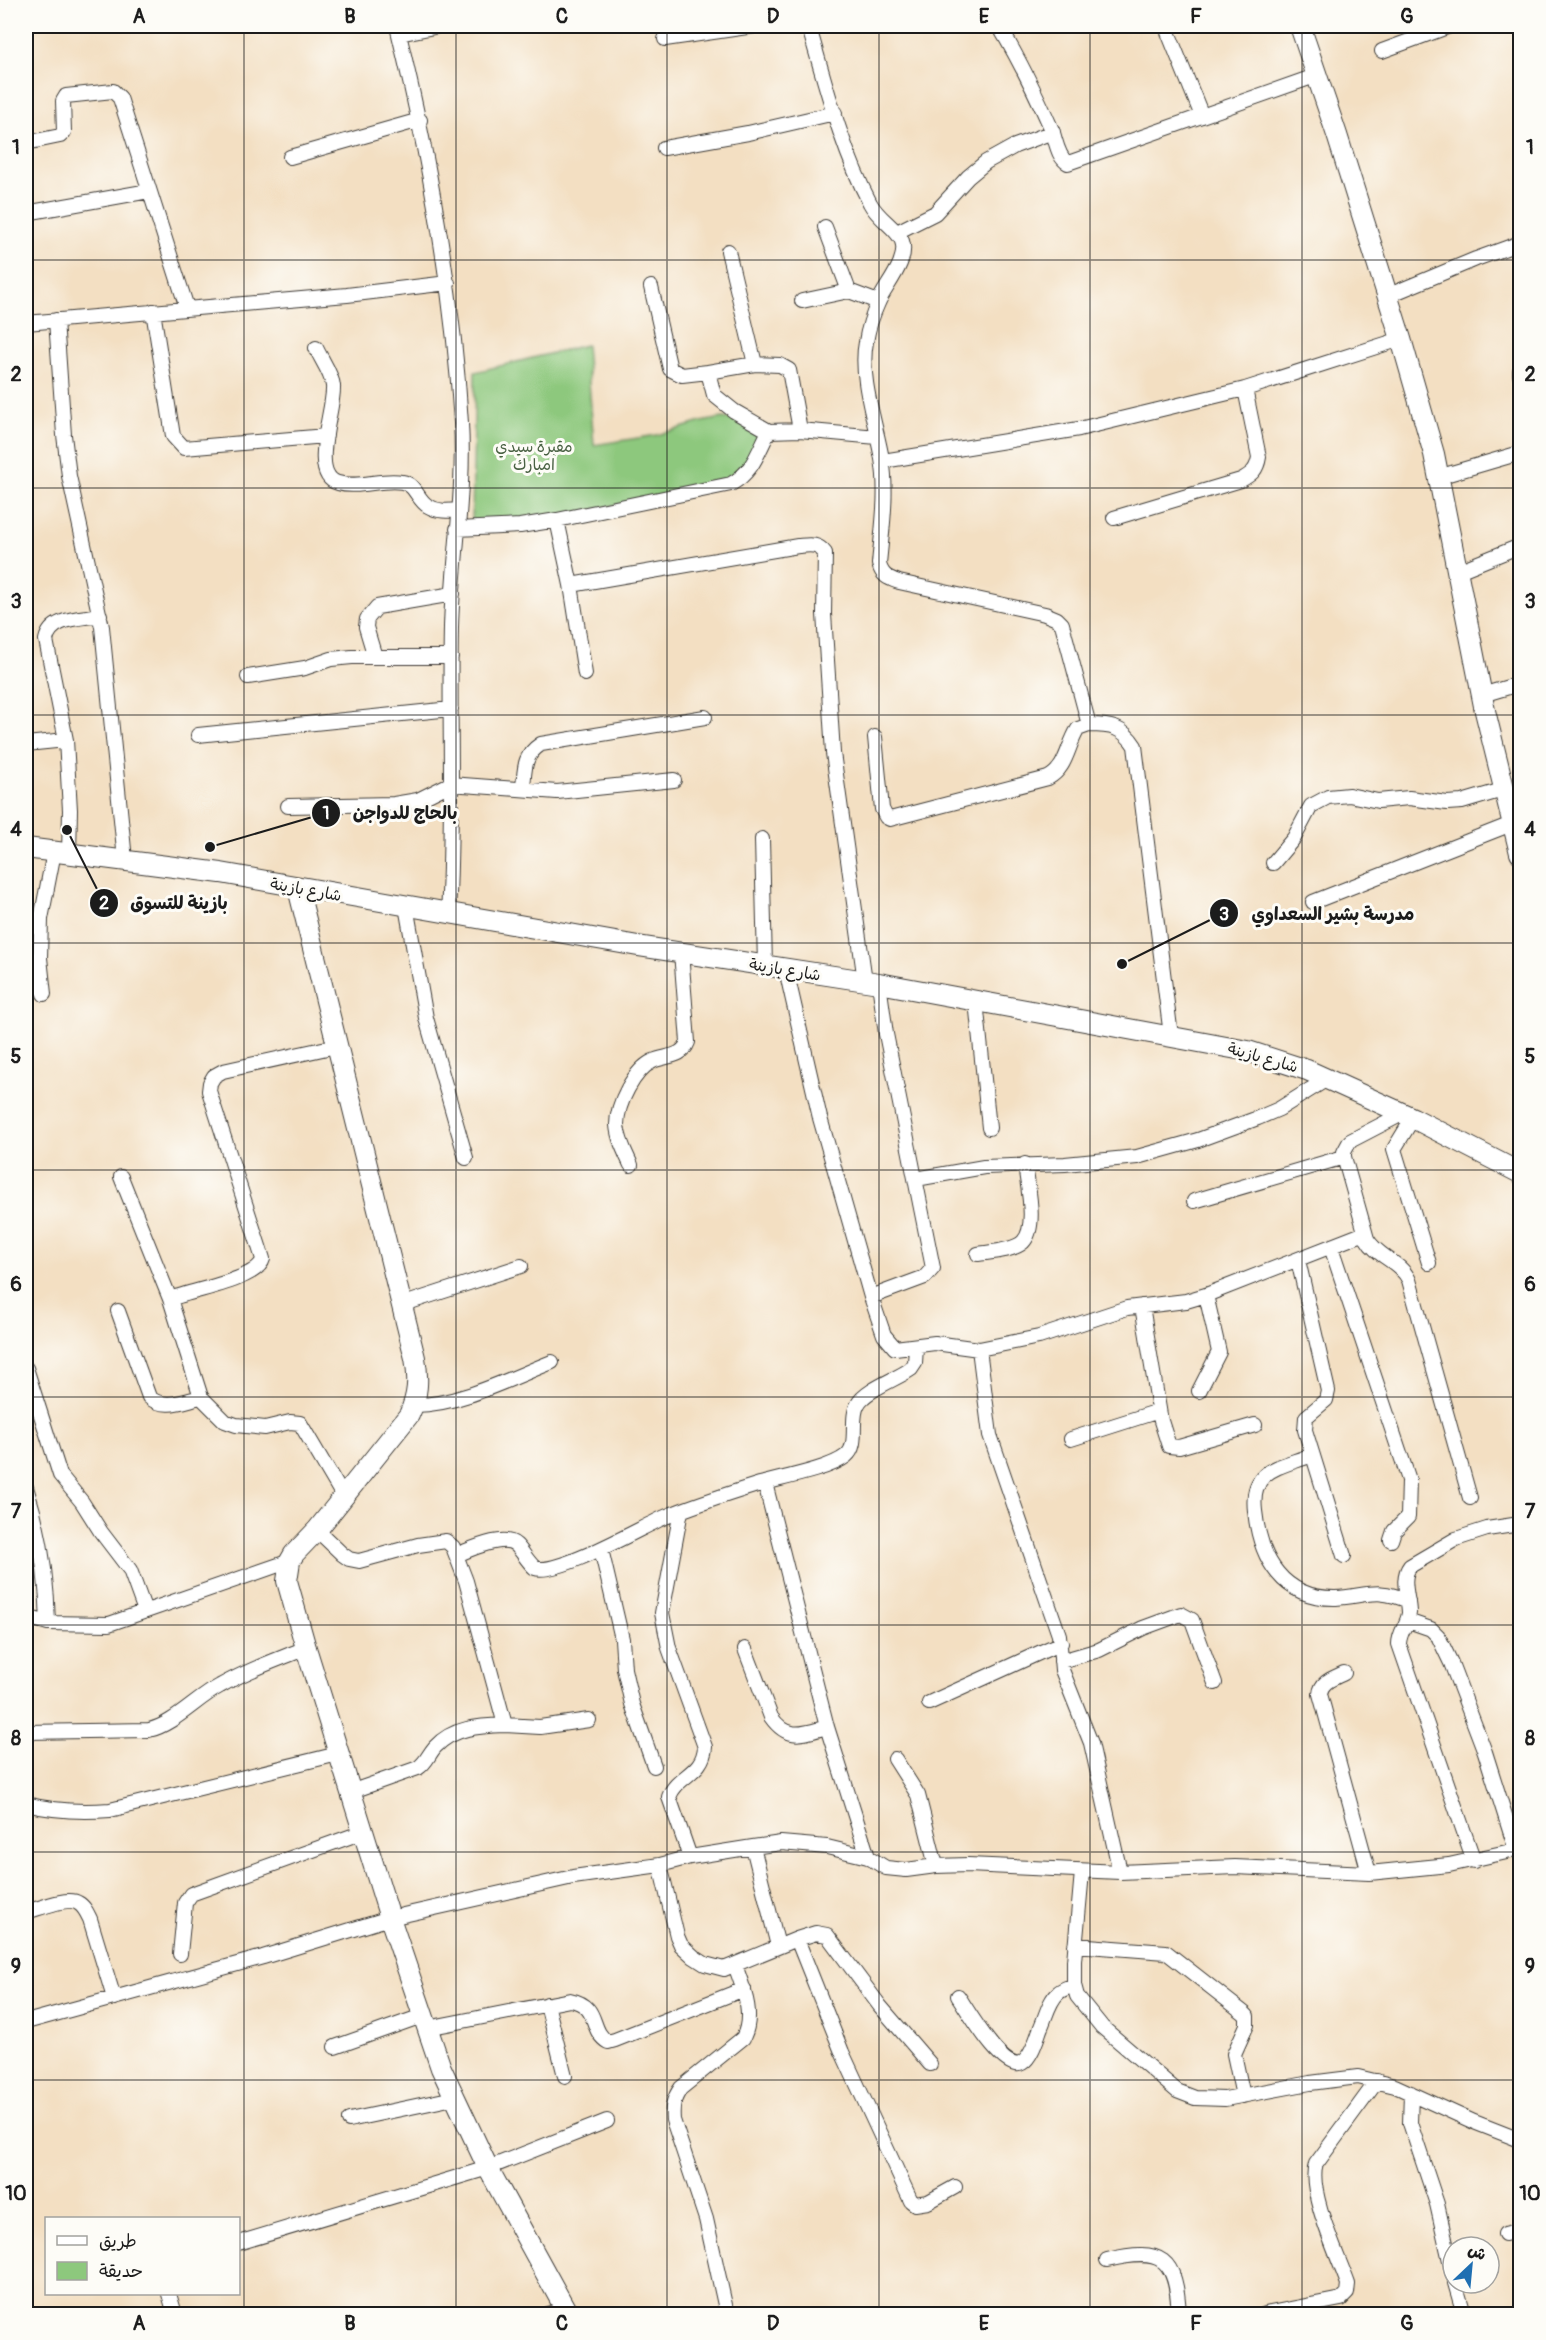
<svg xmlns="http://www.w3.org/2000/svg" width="1546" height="2340" font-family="Pangolin,'Playpen Sans Arabic',sans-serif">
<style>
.green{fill:#8dc87d;stroke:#54724c;stroke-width:1.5}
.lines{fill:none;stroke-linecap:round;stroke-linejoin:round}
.street-casing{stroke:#3c3935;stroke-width:16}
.secondary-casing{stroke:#3c3935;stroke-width:22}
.street{stroke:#fff;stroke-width:14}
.secondary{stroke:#fff;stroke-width:20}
.grid{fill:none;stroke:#1c1c1c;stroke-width:1.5;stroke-opacity:0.55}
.labels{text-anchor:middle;stroke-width:6;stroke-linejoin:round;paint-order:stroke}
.park-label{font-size:16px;fill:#496143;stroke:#fdfcf7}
.street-label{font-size:16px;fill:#1c1c1c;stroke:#fdfcf7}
.leader{fill:none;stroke:#1c1c1c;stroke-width:2}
.callout-dot{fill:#1c1c1c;stroke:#fdfcf7;stroke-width:2}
.mark-label{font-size:18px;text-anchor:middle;font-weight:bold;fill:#fff}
.callout-label{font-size:18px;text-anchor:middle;font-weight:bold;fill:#1c1c1c;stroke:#fdfcf7;stroke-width:6;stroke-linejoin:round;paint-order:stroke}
.neatline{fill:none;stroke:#1c1c1c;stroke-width:2}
.grid-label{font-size:20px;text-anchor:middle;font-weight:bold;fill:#1c1c1c}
</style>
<rect width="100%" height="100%" fill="#fdfcf7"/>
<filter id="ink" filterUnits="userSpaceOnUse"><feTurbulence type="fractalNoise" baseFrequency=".0167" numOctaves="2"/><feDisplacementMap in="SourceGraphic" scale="12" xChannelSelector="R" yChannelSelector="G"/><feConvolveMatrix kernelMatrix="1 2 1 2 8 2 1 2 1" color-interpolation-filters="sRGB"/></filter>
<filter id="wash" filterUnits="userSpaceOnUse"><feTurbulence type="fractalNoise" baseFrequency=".008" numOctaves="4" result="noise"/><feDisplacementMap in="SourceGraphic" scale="24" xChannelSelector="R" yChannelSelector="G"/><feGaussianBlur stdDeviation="1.35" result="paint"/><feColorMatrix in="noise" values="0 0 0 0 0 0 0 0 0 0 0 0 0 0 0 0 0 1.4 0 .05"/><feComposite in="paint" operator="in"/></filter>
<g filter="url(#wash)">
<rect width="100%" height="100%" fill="#f3dfc2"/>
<!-- green -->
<path class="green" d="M586 345 594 445 657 435 701 422 723 418 748 421 767 438 741 479 534 522H472L475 372Z"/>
</g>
<g filter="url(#ink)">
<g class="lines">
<!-- street casing -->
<g class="street-casing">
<path id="street" d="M397 26C429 157 453 288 461 423 465 491 453 559 451 627 449 722 454 818 448 913
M805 26 810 31C827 89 842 150 870 203 878 219 897 228 902 241 909 261 885 286 878 303 872 316 868 329 866 342 859 377 876 424 882 459 888 493 882 530 879 564 882 576 888 578 899 582L1045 614 1057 619 1062 624 1089 725C1111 725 1123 727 1135 746L1171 1036
M999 26C1019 59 1036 94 1052 130 1056 141 1058 158 1068 163L1318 75
M1168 26V32L1202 116
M399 34 439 26
M665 39 754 26
M1382 51 1450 26
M26 143 60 136 64 132 63 101 66 96 113 91 120 98 187 308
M664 148 748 133 835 113
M290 157 420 120
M26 213 149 191
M825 227 849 291
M897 232 935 213 968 177 986 162 1015 146 1053 132
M651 287 670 369 682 375 708 372 714 395 734 411 769 431
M1387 296 1476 259 1520 243
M802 301 849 291 878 302
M153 311 173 436 184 448 326 436
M56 320 64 435 69 476 102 627 125 860
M26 323 347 295 448 283
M316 348C321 359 332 374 333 386 335 409 308 475 338 483 358 489 382 478 402 482 416 484 417 500 428 506 438 512 448 511 459 510
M755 364 780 365 789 370 800 430
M1520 371V375
M708 372 755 364 728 251
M883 461 1079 429 1245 389
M1438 477 1520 453
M1114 518 1241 480C1252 474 1257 470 1259 457L1245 389 1401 339
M557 520 571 585 798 546C809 545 818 543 825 553L824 614 833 753 865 981
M457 529 520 526 557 520 731 484C753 472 758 452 769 431L800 430 877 437
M1456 572 1520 546
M571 585 585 674
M375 657 366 627 367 619 377 607 453 594
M248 677 305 668 331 659 352 657H451
M1482 695 1512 686 1520 687
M198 735 451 709
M875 737 882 809 886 817 890 819 1048 778C1067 768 1067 746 1078 729L1089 725
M26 744 66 740
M523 788C525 768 523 756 541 744L705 717
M288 806 394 804 418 800 450 784 557 792 674 780
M762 839 765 966
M69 854 70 810 66 740 46 640C51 617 79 619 100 615
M1273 863 1294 838 1311 806 1328 797 1349 795 1378 801 1409 798 1447 803 1462 802 1506 789
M1313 902 1514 823
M406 906 426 1018 466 1158
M786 970 820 1118 871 1297 884 1335 895 1348 935 1343 979 1349 1039 1337 1127 1308 1186 1301 1206 1295 1365 1233
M44 994 40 958 41 919 54 852
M976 1001 989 1128
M1402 1114 1350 1141 1344 1152V1157L1367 1239C1377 1257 1400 1261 1409 1280L1470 1498
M1413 1118 1394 1149 1429 1263
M631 1165C625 1152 618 1139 617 1125 617 1104 634 1070 653 1061 667 1055 682 1058 688 1042L681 952
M121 1177 170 1299 201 1397 225 1421 236 1425 265 1428 290 1422 300 1423 343 1496
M916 1179 984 1167 1065 1164 1137 1157 1198 1140 1258 1118 1279 1109 1327 1079
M1194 1201 1344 1157
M1331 1247 1409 1480 1408 1517 1394 1531 1391 1540
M978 1254C991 1252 1013 1251 1023 1242 1038 1227 1027 1184 1025 1164
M1298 1260 1328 1391 1326 1400 1306 1417 1305 1430 1344 1556
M871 1297 925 1277 933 1268 886 1034 879 983
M170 1299C189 1291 258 1280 263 1259L209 1091 210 1083 214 1076 223 1071 336 1046
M401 1305 521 1266
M1142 1306 1161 1421 1169 1446 1179 1447 1255 1425
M118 1311 149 1397C163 1410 183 1401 201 1397
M979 1349 990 1435 1059 1635 1062 1670 1091 1743 1120 1872
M26 1368 60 1475 82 1502 101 1532 130 1570 145 1611
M1199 1391 1219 1352 1206 1295
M414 1405C457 1406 511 1378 552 1362
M1071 1439 1159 1411
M1312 1455C1279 1468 1250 1468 1255 1511 1260 1559 1283 1599 1336 1598 1366 1596 1378 1587 1408 1601
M765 1483 827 1727 868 1857
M26 1487C40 1531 47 1576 48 1623
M681 1511 662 1613 669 1648 705 1747C703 1774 677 1775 669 1797L690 1857
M317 1530 342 1554 349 1559 359 1561 418 1545 446 1541 453 1547 456 1555C470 1550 504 1533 516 1545 523 1552 527 1561 535 1568 557 1576 640 1528 665 1517 696 1504 728 1494 760 1484 782 1478 830 1469 846 1456 860 1445 849 1419 858 1404 865 1390 897 1379 911 1369L915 1363 916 1347
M601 1549 622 1639 624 1669 632 1704 654 1766
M26 1617 48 1623 109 1624 290 1561
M1408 1621 1431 1629 1438 1636 1451 1663 1485 1752 1516 1850
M745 1649 771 1717C788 1741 802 1734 827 1727
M1061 1661 1099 1650 1143 1628 1181 1614 1192 1620 1215 1683
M1344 1673C1334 1678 1321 1681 1320 1694L1369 1873
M929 1703 1061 1643
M505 1725 540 1727 589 1720
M26 1732 149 1730C173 1725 197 1698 220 1686 247 1670 277 1660 306 1648
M895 1759 918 1795 936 1866
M350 1792 418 1768C427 1762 428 1755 435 1747 453 1727 480 1726 505 1725L466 1581 456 1555
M26 1804C53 1811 82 1812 110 1810L338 1754
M753 1847 778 1946
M1474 1861 1399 1644C1399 1632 1408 1624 1409 1613 1409 1598 1400 1579 1410 1566L1456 1539 1487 1529 1520 1524
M660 1865 677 1936 681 1945 694 1957 705 1964 724 1969 797 1939 816 1933 827 1935 880 2006 930 2064
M1082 1872 1074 1961V1985L1077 1996 1102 2027 1177 2091 1195 2098 1225 2099 1310 2083 1358 2077 1395 2086 1474 2122 1520 2140
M26 1912C38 1909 68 1896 78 1903 84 1906 87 1913 90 1919L114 1998
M797 1939 842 2052 911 2201 915 2204 928 2202 955 2187
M1075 1945 1166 1952 1244 2013 1247 2016V2025L1234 2054 1243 2096
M180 1954 185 1903 191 1894 363 1832
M958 1996C967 2009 1004 2074 1022 2063 1032 2057 1037 2037 1041 2027 1046 2016 1049 2001 1058 1993 1062 1989 1069 1987 1074 1985
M547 2004 565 2076
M26 2022 263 1957 390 1918 573 1877 660 1865 690 1857 753 1847 781 1843 827 1847 868 1857 886 1868 906 1870 936 1866 968 1865 1120 1872 1235 1867 1369 1873 1449 1865 1520 1849
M427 2028 570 2000C601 2006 588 2030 608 2042L615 2040 744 1989
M335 2047 422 2016
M1411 2093 1410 2123 1437 2204 1453 2274
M349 2120 454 2098
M1505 2234 1520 2230
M238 2243 488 2168 607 2121
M1107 2260C1163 2247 1176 2258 1179 2314
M1455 2283 1464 2314
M169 2294 175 2314
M547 2314 566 2309
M727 2314 706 2219 673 2120C672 2107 673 2099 681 2088L743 2038C755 2014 743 1988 735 1965
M1265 2314 1341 2299 1347 2293 1348 2284C1338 2256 1307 2191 1316 2164L1377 2081"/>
</g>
<!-- secondary casing -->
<g class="secondary-casing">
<path id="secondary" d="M1300 26 1337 135 1401 339 1434 454 1485 711 1520 853
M26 848 221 873 638 946 879 983 1248 1051 1307 1070 1413 1118 1520 1173
M298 888 415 1358C419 1379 418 1396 409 1415L317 1530 294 1554 290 1561 287 1581 306 1648 390 1918 441 2068 488 2168 568 2314"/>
</g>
<!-- street -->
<use href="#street" class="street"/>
<!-- secondary -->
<use href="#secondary" class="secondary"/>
</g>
</g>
<!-- grid -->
<path class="grid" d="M244 26V2314M456 26V2314M667 26V2314M879 26V2314M1090 26V2314M1302 26V2314M26 260H1520M26 488H1520M26 715H1520M26 943H1520M26 1170H1520M26 1397H1520M26 1625H1520M26 1852H1520M26 2080H1520"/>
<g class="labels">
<!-- park labels -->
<g class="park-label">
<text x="534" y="452">مقبرة سيدي<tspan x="534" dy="18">امبارك</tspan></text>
</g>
<!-- street labels -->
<g class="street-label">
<text transform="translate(306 889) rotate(10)" y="6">شارع بازينة</text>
<text transform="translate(785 969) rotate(9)" y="6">شارع بازينة</text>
<text transform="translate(1263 1057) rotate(16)" y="6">شارع بازينة</text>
</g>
</g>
<!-- callouts -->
<path class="leader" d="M210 847L326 813M67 830L104 903M1122 964L1224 913"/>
<g class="callout-dot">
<circle cx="210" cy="847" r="6"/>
<circle cx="67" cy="830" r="6"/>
<circle cx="1122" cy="964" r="6"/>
<circle cx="326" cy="813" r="15"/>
<circle cx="104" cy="903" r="15"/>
<circle cx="1224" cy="913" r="15"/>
</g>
<g class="mark-label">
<text x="326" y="819">1</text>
<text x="104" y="909">2</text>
<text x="1224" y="920">3</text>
</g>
<g class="callout-label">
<text x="405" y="819">بالحاج للدواجن</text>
<text x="179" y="909">بازينة للتسوق</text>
<text x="1333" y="920">مدرسة بشير السعداوي</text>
</g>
<!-- margin -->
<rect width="1546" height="2340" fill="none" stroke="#fdfcf7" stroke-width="66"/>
<!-- legend -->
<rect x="45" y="2217" width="195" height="78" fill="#fdfcf7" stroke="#a3a29f" stroke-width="1.5"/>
<rect x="57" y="2236" width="30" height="9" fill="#ffffff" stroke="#a3a29f" stroke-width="1.5"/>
<text x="99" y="2247" font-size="18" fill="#1c1c1c">طريق</text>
<rect x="57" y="2262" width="30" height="18" fill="#8dc87d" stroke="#a3a29f" stroke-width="1.5"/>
<text x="99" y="2277" font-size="18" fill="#1c1c1c">حديقة</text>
<!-- north arrow -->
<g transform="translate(1471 2265) rotate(26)"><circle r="28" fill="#fdfcf7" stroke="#a3a29f" stroke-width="1.5"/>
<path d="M0-4.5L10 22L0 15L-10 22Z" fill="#1f6fb2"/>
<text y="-9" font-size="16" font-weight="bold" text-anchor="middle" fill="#1c1c1c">ش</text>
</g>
<rect x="33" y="33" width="1480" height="2274" class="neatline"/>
<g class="grid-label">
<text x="139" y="23">A</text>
<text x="350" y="23">B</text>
<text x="562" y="23">C</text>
<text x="773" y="23">D</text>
<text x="984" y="23">E</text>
<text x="1196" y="23">F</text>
<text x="1407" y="23">G</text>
<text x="16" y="154">1</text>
<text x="1530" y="154">1</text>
<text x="16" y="381">2</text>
<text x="1530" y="381">2</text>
<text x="16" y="608">3</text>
<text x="1530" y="608">3</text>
<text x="16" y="836">4</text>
<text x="1530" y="836">4</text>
<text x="16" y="1063">5</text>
<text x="1530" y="1063">5</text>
<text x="16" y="1291">6</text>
<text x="1530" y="1291">6</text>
<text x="16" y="1518">7</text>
<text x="1530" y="1518">7</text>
<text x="16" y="1745">8</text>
<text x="1530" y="1745">8</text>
<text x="16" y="1973">9</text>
<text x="1530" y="1973">9</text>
<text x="16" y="2200">10</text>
<text x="1530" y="2200">10</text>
<text x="139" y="2330">A</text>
<text x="350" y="2330">B</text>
<text x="562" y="2330">C</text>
<text x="773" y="2330">D</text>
<text x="984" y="2330">E</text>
<text x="1196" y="2330">F</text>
<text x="1407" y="2330">G</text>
</g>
</svg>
